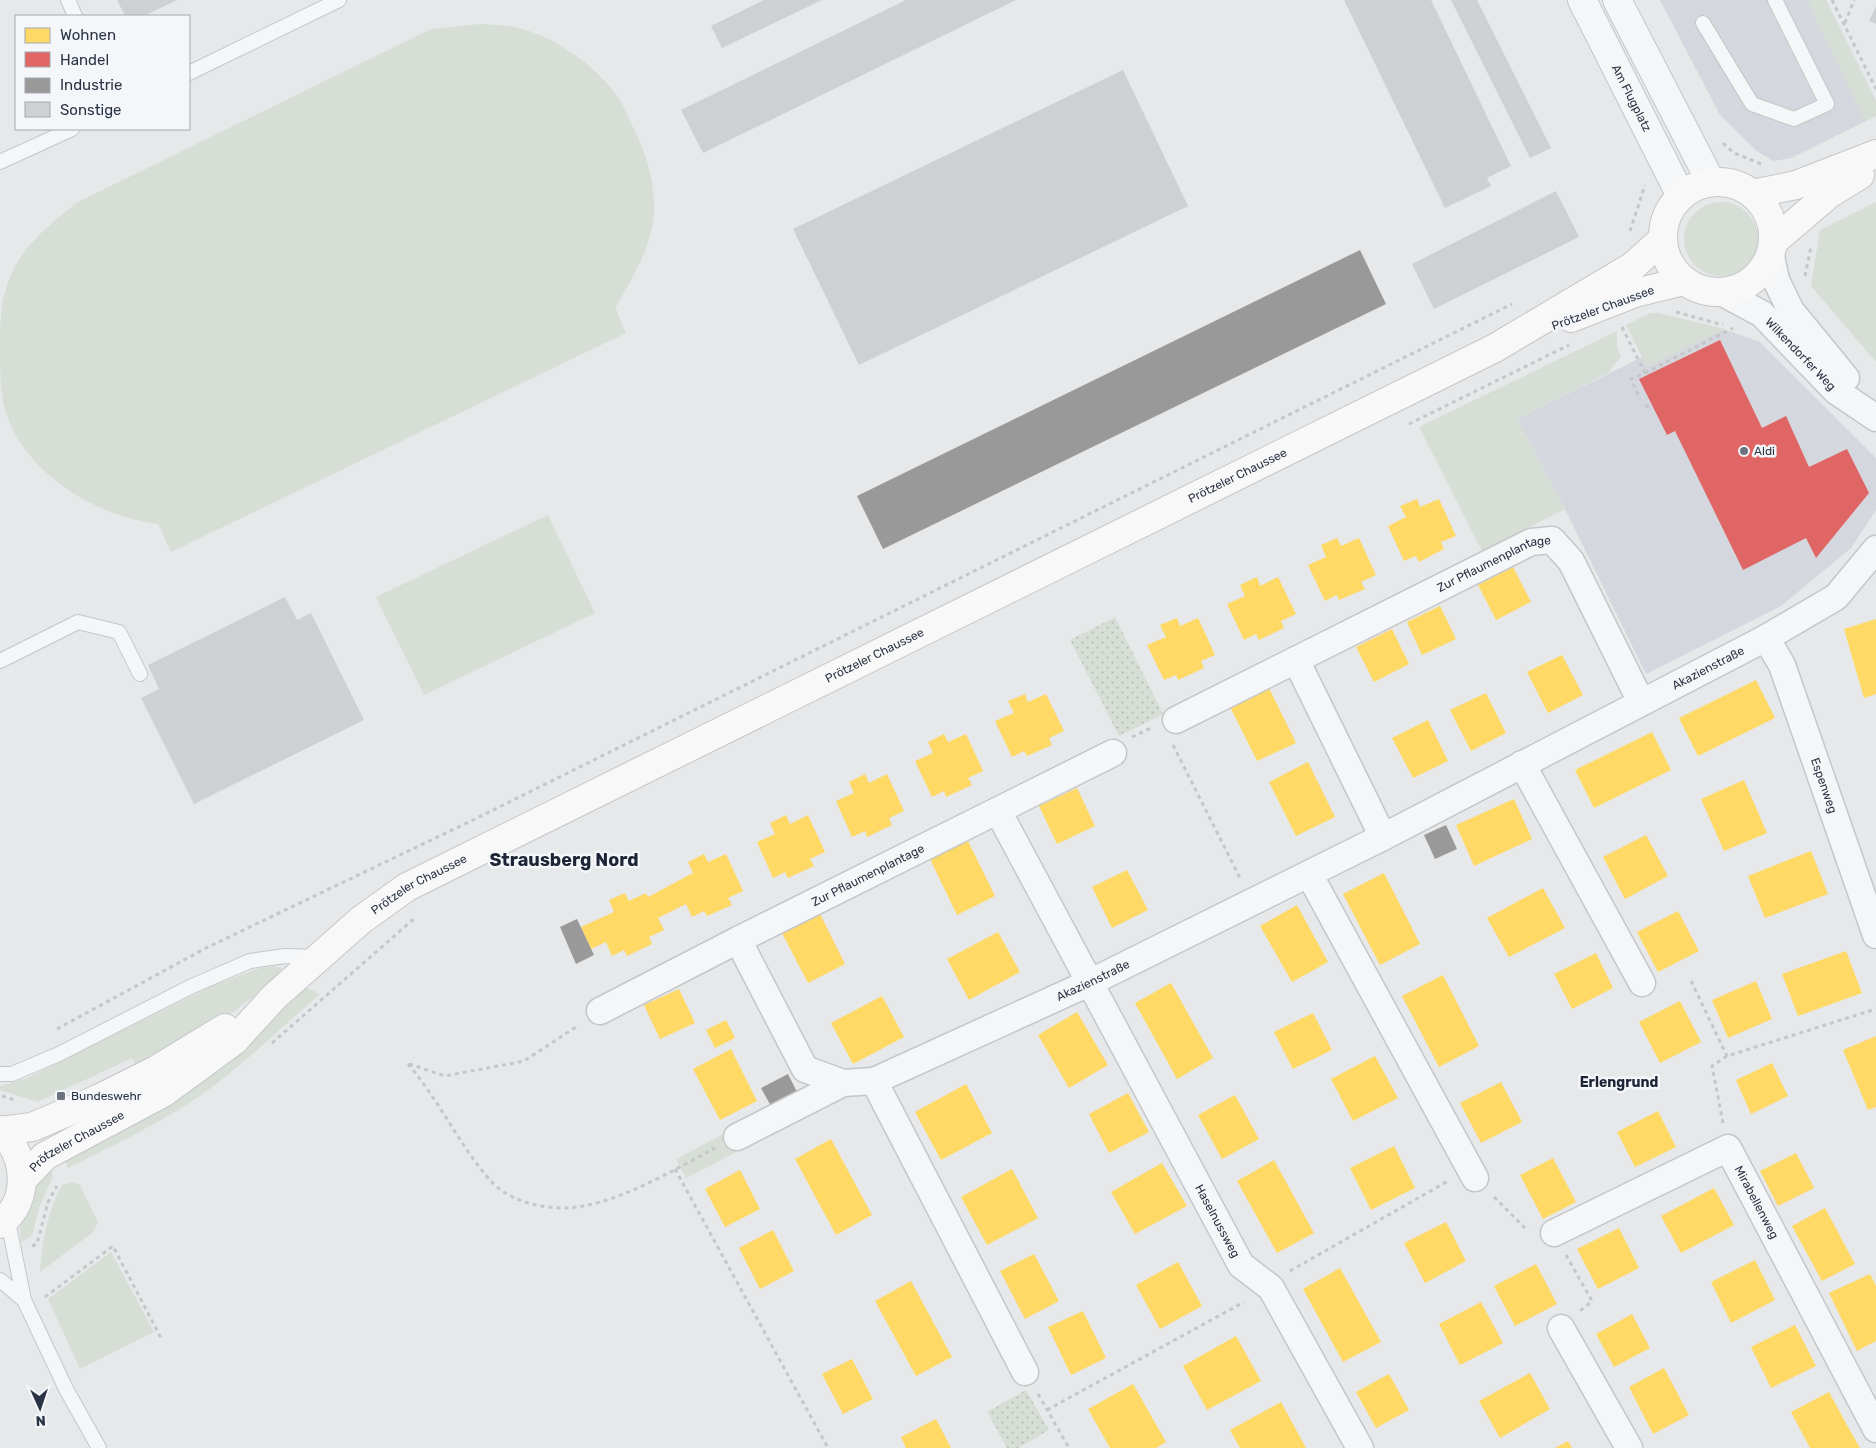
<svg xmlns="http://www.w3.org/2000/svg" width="1876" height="1448" font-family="Rubik,sans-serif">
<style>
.built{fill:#d4d7dd}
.green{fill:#d6ded6}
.park{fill:url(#park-dots)}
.homes{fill:#ffd966}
.shops{fill:#e06666}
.industry{fill:#999}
.building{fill:#ced0d3}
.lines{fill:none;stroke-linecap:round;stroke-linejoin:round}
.service-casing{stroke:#c4c6c8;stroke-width:16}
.minor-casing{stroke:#c4c6c8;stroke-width:29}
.tertiary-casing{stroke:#c4c6c8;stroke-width:30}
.secondary-casing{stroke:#c4c6c8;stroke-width:30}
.path{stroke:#c5c6ca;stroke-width:3;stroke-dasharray:4 4;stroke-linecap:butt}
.service{stroke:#f5f6f7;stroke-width:14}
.minor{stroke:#f5f6f7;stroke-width:26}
.tertiary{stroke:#f5f6f7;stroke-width:28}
.secondary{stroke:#f8f8f8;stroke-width:28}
.poi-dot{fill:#6c737f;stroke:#f4f6f9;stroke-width:2}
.labels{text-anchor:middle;stroke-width:5;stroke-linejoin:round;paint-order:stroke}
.street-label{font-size:12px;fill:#2b3445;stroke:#f4f6f9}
.poi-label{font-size:12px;fill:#2b3445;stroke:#f4f6f9;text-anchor:start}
.neighbourhood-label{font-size:14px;font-weight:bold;fill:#1d2536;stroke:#f4f6f9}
.district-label{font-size:18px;font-weight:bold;fill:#1d2536;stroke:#f4f6f9}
</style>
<defs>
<pattern id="park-dots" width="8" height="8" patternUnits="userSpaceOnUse" patternTransform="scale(1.25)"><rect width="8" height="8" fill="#d6ded6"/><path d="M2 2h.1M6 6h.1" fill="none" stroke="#b8bfb9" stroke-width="1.8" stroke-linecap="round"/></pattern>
</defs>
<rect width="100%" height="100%" fill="#e6e8ea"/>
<!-- built -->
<path class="built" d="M1660 0H1826L1876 101V116L1791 158 1773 161 1757 151 1720 115Z
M1703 327 1732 332 1760 342 1876 458V510L1851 548 1781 606 1646 674 1565 509 1517 419Z"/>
<!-- green -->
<path class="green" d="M1807 0H1826L1876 101V116L1865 121Z
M480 24C491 25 503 25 514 27 552 35 591 62 615 93 622 101 626 113 631 123 645 151 655 178 654 210 654 242 631 282 615 308L626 333 171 552 158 524C95 516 21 472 4 406 0 386 0 367 0 346 0 316 1 292 16 265 30 239 54 222 76 203L431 29Z
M1684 239a37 37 0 1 1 74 0a37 37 0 1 1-74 0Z
M1876 202V362L1811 286 1820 230Z
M1651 313H1658L1725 329 1647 367 1626 325Z
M1617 331V348L1621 356 1608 373 1517 419 1565 509 1482 551 1419 427Z
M548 515 595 613 424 695 376 597Z
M275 966 282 968 280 972 254 996 220 1022 138 1069 132 1058 38 1102 0 1090V1086L27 1078 212 986 260 968Z
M305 987 320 994C278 1030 238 1071 192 1101 153 1127 109 1147 68 1168L63 1155Z
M798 1095 809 1114 686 1178 676 1159Z
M49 1166 53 1177 40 1205 32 1236 21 1242C17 1212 31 1188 49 1166Z
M72 1182 80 1185 98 1222 92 1233 40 1272C42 1241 47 1213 62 1185Z
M111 1252 154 1332 80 1369 48 1299Z"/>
<!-- park -->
<path class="park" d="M1115 617 1163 714 1119 736 1070 640Z
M1026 1390 1049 1430 1018 1448H1007L987 1412Z"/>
<!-- homes -->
<path class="homes" d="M1417 499 1420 507 1439 499 1456 536 1441 542 1444 549 1419 562 1416 556 1404 561 1388 526 1406 517 1400 506Z
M1337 538 1341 546 1359 538 1376 575 1361 582 1365 589 1339 600 1337 595 1325 601 1308 565 1326 557 1321 545Z
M1513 567 1531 602 1496 620 1478 585Z
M1257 577 1260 586 1278 577 1296 614 1281 621 1284 628 1259 640 1256 634 1244 640 1227 604 1245 596 1240 585Z
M1440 606 1456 639 1422 655 1407 622Z
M1177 618 1180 626 1198 618 1215 655 1201 661 1204 668 1178 680 1176 675 1164 680 1147 645 1166 637 1160 625Z
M1876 619V694L1864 698 1844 629Z
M1392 629 1409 664 1374 682 1356 647Z
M1562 655 1583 695 1548 713 1527 672Z
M1756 680 1775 718 1698 756 1679 718Z
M1269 688 1296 743 1257 761 1230 707Z
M1486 693 1506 733 1471 751 1450 710Z
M1025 694 1028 702 1046 694 1064 731 1049 738 1052 745 1027 756 1024 751 1012 757 995 721 1014 713 1008 701Z
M1428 720 1448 761 1413 778 1392 738Z
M1652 732 1671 770 1594 808 1575 770Z
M944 734 948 742 966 734 983 771 968 778 972 785 946 797 944 791 932 797 915 761 933 753 928 742Z
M1308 762 1335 817 1296 836 1269 782Z
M865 774 869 783 887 774 904 811 889 818 892 825 867 837 865 831 852 837 836 801 854 793 849 782Z
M1744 780 1767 833 1724 851 1701 799Z
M1077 788 1095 826 1057 844 1039 806Z
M1514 799 1532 839 1474 866 1456 825Z
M786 815 790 824 808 815 825 852 810 859 814 866 788 878 785 872 773 878 757 842 775 834 770 823Z
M1646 835 1668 876 1625 899 1603 857Z
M968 841 995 896 957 915 930 859Z
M1811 851 1828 894 1765 918 1748 876Z
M704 854 708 862 726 854 743 891 728 898 732 905 707 916 704 911 692 917 686 904 658 918 664 930 649 937 652 944 627 956 624 950 612 956 606 942 591 949 581 927 614 912 609 900 625 893 629 901 646 893 648 897 693 873 688 862Z
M1127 870 1148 910 1112 928 1092 887Z
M1384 873 1420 944 1380 965 1343 894Z
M1543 888 1565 928 1509 957 1487 918Z
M1297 905 1328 962 1292 982 1260 926Z
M1678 911 1699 951 1658 972 1637 932Z
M820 914 845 964 808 983 782 933Z
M998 932 1020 972 969 1000 947 959Z
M1846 951 1862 993 1798 1016 1782 974Z
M1596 953 1613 988 1572 1009 1554 974Z
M1443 975 1479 1046 1439 1067 1402 996Z
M1756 981 1772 1019 1728 1038 1712 1000Z
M1171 983 1213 1058 1177 1079 1135 1003Z
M679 989 695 1023 660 1039 644 1005Z
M882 996 904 1037 853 1064 831 1023Z
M1680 1001 1701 1042 1660 1063 1639 1022Z
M1077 1012 1108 1065 1069 1088 1038 1035Z
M1313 1013 1332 1050 1293 1069 1274 1032Z
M726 1020 735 1038 715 1048 706 1030Z
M1876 1036V1107L1868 1110 1843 1050Z
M731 1049 757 1101 720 1120 693 1069Z
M1375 1056 1398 1098 1353 1121 1331 1079Z
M1772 1063 1788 1096 1751 1114 1736 1080Z
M1501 1082 1522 1122 1481 1143 1460 1103Z
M966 1084 992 1133 941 1160 915 1112Z
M1128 1093 1149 1132 1109 1153 1089 1114Z
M1235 1095 1259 1139 1222 1159 1198 1115Z
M1658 1111 1676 1147 1635 1167 1617 1132Z
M831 1139 872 1215 836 1235 795 1159Z
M1394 1146 1415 1188 1371 1210 1350 1168Z
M1796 1153 1814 1188 1778 1206 1760 1171Z
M1553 1158 1576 1202 1543 1219 1520 1175Z
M1274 1160 1314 1233 1277 1253 1237 1181Z
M1162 1163 1187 1206 1135 1234 1111 1192Z
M1012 1169 1038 1218 987 1245 961 1197Z
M740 1170 760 1209 725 1227 705 1189Z
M1714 1188 1734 1225 1681 1253 1661 1216Z
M1825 1208 1855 1264 1822 1281 1792 1226Z
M1446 1222 1466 1261 1425 1283 1404 1243Z
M1619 1228 1639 1268 1598 1289 1577 1249Z
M773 1230 794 1271 760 1289 739 1248Z
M1034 1254 1059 1301 1025 1319 1000 1271Z
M1755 1260 1775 1300 1731 1323 1711 1282Z
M1178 1262 1202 1306 1160 1329 1136 1285Z
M1536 1264 1557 1304 1515 1326 1494 1286Z
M1340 1268 1381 1342 1343 1362 1303 1289Z
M1870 1274 1876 1286V1341L1857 1351 1829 1293Z
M911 1281 952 1357 916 1376 875 1301Z
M1481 1302 1503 1343 1460 1365 1439 1324Z
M1083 1311 1106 1358 1071 1375 1048 1327Z
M1632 1314 1650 1348 1614 1367 1596 1334Z
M1795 1325 1816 1366 1771 1388 1751 1347Z
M1236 1336 1261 1381 1207 1410 1183 1366Z
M852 1359 873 1399 843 1414 822 1374Z
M1664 1368 1689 1415 1653 1434 1629 1387Z
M1530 1373 1550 1409 1500 1438 1479 1401Z
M1389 1374 1409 1410 1376 1428 1356 1392Z
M1133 1384 1166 1442 1156 1448H1110L1088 1409Z
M1829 1392 1848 1427 1860 1448H1810L1791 1412Z
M1281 1402 1306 1448H1240L1230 1430Z
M936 1419 951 1448H906L901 1437Z
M1568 1441 1572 1448H1555Z"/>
<!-- shops -->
<path class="shops" d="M1720 340 1762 428 1786 416 1809 467 1847 449 1869 493 1816 558 1806 538 1743 570 1675 431 1667 435 1639 379Z"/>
<!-- industry -->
<path class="industry" d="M1360 250 1386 304 883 549 857 496Z
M1446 825 1457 849 1435 859 1424 835Z
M577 919 594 955 576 964 560 927Z
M788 1074 798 1094 772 1108 761 1088Z"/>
<!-- building -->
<path class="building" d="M117 0H177L144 16H125Z
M764 0H822L722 48 711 26Z
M906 0H1016L703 153 681 110Z
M1344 0H1431L1511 166 1487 178 1491 186 1445 208Z
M1451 0H1477L1551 148 1530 158Z
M1876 6V24L1869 21Z
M1123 70 1188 206 859 365 793 229Z
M1556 191 1579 237 1434 309 1412 264Z
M285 597 297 620 311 613 364 720 194 804 141 698 159 689 148 665Z"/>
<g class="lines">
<!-- service casing -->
<g class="service-casing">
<path id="service" d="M68 0 75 16
M1703 23 1752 104 1794 119 1827 104 1775 0
M189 73 339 0
M0 162 72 129
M0 661 78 622 119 632 140 674
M0 1074H12L59 1054 190 987 250 961 285 956 316 957
M7 1216 24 1300 66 1389 99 1448
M0 1280 24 1300"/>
</g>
<!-- minor casing -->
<g class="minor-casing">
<g id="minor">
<path d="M1771 256 1776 280 1791 311 1846 378"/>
<path id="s1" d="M1723 293 1762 314 1836 391 1876 418"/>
<path id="s2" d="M1766 638 1782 665 1876 935"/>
<path d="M1296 660 1383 837"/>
<path id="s3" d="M1176 720 1531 542 1552 540 1571 561 1641 702"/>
<path d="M1522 764 1642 983"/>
<path id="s4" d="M998 811 1241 1265 1271 1288 1360 1448"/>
<path d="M1309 874 1475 1178"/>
<path d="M600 1011 738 940"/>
<path d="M874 1081 1025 1372"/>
<path id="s5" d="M843 1083 805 1069 738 940 1113 753"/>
<path id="s6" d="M737 1137 843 1083 874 1081 1089 983 1383 837 1766 638 1836 597 1876 549"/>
<path id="s7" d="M1554 1233 1728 1148 1876 1429"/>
<path d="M1561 1328 1629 1448"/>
</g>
</g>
<!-- tertiary casing -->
<g class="tertiary-casing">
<g id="tertiary">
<path id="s8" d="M1582 0 1681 196"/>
<path d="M1617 0 1711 182"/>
</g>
</g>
<!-- secondary casing -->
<g class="secondary-casing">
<g id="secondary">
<circle cx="1718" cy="237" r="55"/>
<path d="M1753 194 1796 185 1876 154"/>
<path d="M1774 241 1829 194 1860 175"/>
<path d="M1571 318 1635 293 1684 281"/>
<path d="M0 1130C26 1155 32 1199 0 1224"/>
<path d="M1 1131 32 1127 98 1099 156 1070 225 1028"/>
<path id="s9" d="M22 1180 45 1156 163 1093 234 1041 274 997 361 920 407 887 1495 348 1633 266 1663 239"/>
</g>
</g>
<!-- path -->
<path class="path" d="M1832 0 1876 89
M1845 23 1854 0
M1723 143 1734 153 1761 164
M1630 231 1645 185
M1805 276 1811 247
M1676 312 1723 325
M1622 327 1645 373 1631 379 1640 399
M1645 373 1733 328
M1645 406 1653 407
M1409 424 1569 345
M1132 737 1151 728
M1173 745 1240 878
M1691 981 1727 1056
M57 1029 206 948 473 820 1512 304
M272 1043 416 917
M408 1064C439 1100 458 1143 489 1179 510 1204 552 1212 583 1206 625 1199 678 1168 715 1148
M409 1064 445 1076 524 1061 579 1025
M2 1096 15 1100
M1723 1123 1712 1066 1727 1056 1876 1009
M675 1169 828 1448
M1494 1197 1528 1231
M32 1246 37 1244 48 1202 57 1186
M1566 1255 1592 1301 1580 1311
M1290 1271 1448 1181
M45 1297 113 1246 162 1340
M1038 1394 1069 1448
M1047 1410 1244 1302"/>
<!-- service -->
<use href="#service" class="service"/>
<!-- minor -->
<use href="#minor" class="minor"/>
<!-- tertiary -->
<use href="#tertiary" class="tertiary"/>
<!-- secondary -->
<use href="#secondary" class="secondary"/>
</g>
<!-- markers -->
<g class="poi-dot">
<circle cx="1744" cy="451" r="5"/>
<rect x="56" y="1091" width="10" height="10" rx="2.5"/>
</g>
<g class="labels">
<!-- street labels -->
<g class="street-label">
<text dy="4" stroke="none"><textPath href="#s8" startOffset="110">Am Flugplatz</textPath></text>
<text transform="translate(1603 308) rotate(-20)" y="4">Prötzeler Chaussee</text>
<text dy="4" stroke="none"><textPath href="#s1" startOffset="100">Wilkendorfer Weg</textPath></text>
<text dy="4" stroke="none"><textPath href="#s9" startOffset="1414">Prötzeler Chaussee</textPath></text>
<text dy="4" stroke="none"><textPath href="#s3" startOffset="355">Zur Pflaumenplantage</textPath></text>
<text dy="4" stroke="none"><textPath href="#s9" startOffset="1009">Prötzeler Chaussee</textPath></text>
<text dy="4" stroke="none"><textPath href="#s6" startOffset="1081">Akazienstraße</textPath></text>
<text dy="4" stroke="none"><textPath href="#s2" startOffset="159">Espenweg</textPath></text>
<text dy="4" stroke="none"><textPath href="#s5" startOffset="331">Zur Pflaumenplantage</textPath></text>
<text dy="4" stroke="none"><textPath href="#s9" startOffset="499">Prötzeler Chaussee</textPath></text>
<text dy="4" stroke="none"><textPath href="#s6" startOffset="391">Akazienstraße</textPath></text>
<text dy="4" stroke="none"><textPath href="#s9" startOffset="68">Prötzeler Chaussee</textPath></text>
<text dy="4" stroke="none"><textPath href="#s7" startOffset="255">Mirabellenweg</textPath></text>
<text dy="4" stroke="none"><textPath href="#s4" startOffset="465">Haselnussweg</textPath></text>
</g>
<!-- poi labels -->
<g class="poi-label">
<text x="1754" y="455">Aldi</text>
<text x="71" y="1100">Bundeswehr</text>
</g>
<!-- neighbourhood labels -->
<g class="neighbourhood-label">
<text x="1619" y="1087">Erlengrund</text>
</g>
<!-- district labels -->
<g class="district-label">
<text x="564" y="866">Strausberg Nord</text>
</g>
</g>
<!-- legend -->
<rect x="15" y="15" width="175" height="115" fill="#f4f6f9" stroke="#a4a8b1"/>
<rect x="25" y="28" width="25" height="15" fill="#ffd966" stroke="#a4a8b1"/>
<text x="60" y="40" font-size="15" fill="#2b3445">Wohnen</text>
<rect x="25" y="52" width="25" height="15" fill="#e06666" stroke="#a4a8b1"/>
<text x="60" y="65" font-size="15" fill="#2b3445">Handel</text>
<rect x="25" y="78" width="25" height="15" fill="#999999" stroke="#a4a8b1"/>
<text x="60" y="90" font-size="15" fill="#2b3445">Industrie</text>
<rect x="25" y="102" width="25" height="15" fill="#ced0d3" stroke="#a4a8b1"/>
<text x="60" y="115" font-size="15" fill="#2b3445">Sonstige</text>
<!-- north arrow -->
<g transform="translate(40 1408) rotate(177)" stroke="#f4f6f9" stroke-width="4" paint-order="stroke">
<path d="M0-4L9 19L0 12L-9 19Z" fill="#2b3445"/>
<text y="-8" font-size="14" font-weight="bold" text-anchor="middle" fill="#2b3445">N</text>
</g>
</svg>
